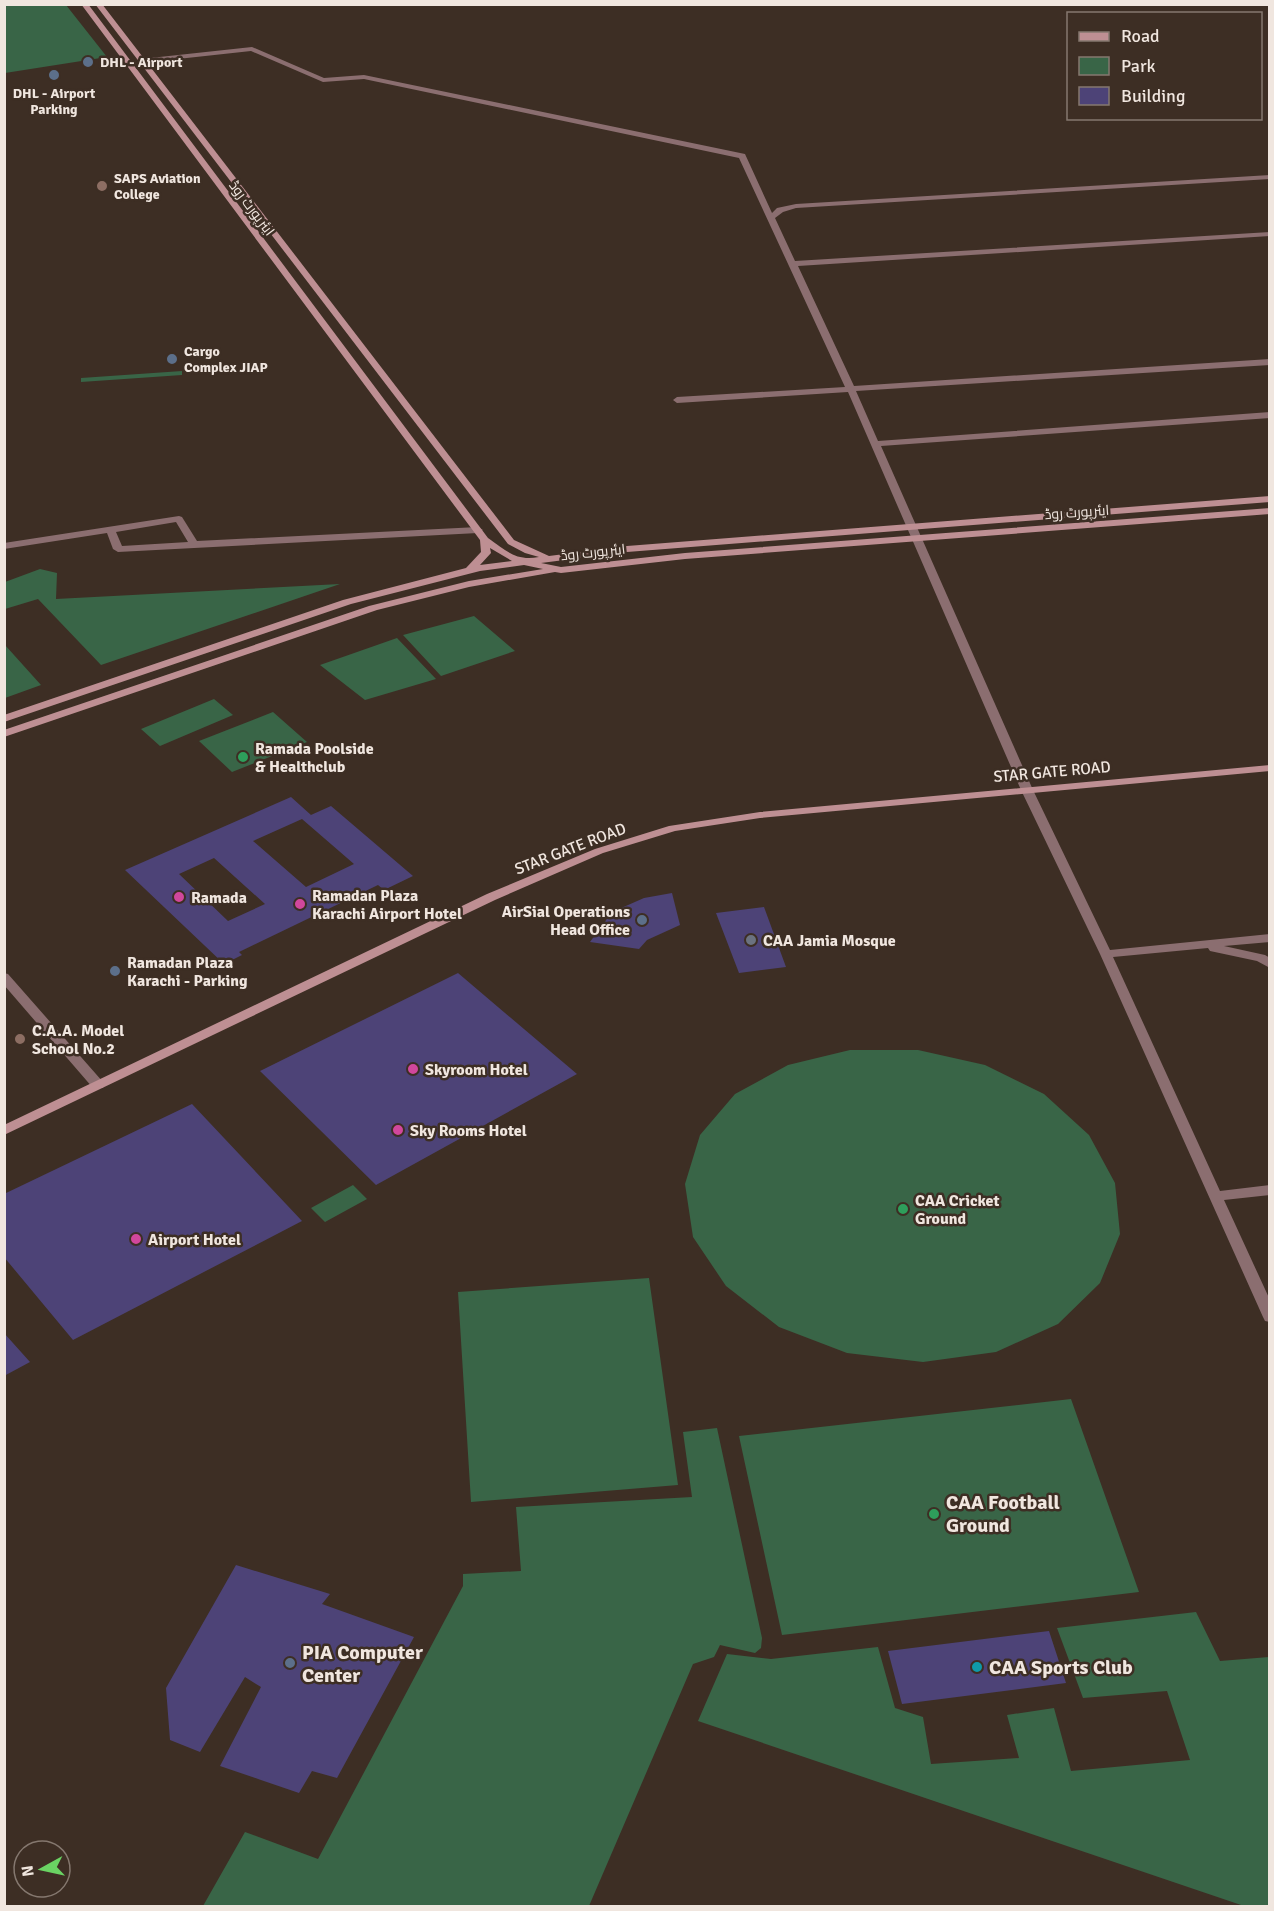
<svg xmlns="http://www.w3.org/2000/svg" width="1274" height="1911" font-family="Signika,Cairo,sans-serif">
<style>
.green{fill:#396547}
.building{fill:#4d4377;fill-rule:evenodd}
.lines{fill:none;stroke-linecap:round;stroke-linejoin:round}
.street{fill:#8b6e70;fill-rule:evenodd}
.secondary{fill:#be8f93;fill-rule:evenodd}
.service-dot{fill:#5c6f8a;stroke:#3d2e24;stroke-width:2}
.education-dot{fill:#8d6e63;stroke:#3d2e24;stroke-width:2}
.leisure-dot{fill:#2e9e5b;stroke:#3d2e24;stroke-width:2}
.hotel-dot{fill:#d1479c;stroke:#3d2e24;stroke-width:2}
.worship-dot{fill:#6b7280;stroke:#3d2e24;stroke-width:2}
.culture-dot{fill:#0f9aa8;stroke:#3d2e24;stroke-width:2}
.labels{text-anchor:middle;stroke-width:5;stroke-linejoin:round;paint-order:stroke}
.far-poi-label{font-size:14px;font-weight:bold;fill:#f0e6df;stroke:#3d2e24;text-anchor:start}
.far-street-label{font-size:14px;fill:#f0e6df;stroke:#3d2e24}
.poi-label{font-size:16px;font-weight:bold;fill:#f0e6df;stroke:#3d2e24;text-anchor:start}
.street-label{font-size:16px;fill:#f0e6df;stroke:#3d2e24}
.near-poi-label{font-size:20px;font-weight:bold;fill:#f0e6df;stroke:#3d2e24;text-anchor:start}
</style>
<rect width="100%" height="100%" fill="#3d2e24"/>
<!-- green -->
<path class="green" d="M5 4 66 5 107 57 5 73Z
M182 371V375L81 382V378Z
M40 569 57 573 56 599 340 584 101 665 38 599 5 609V582Z
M474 616 515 651 441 676 403 635Z
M397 638 436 679 365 700 320 665Z
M5 645 41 685 5 698Z
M214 699 233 715 160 746 141 729Z
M273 712 307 742 232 772 199 741Z
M850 1050H918L985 1065 1044 1094 1089 1135 1115 1183 1120 1234 1100 1283 1058 1324 996 1352 923 1362 847 1353 779 1327 726 1286 693 1237 685 1184 700 1135 735 1094 788 1065Z
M353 1185 367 1199 325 1222 311 1208Z
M649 1278 678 1485 471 1502 458 1292Z
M1071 1399 1139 1592 782 1635 739 1436Z
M717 1428 762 1638 761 1648 755 1653 720 1645 714 1657 693 1664 589 1906H203L245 1832 318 1859 463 1586V1574L521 1571 516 1507 692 1497 683 1432Z
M1196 1612 1220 1661 1269 1657V1906H1244L698 1721 727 1654 771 1659 878 1647 895 1708 923 1717 931 1764 1019 1758 1007 1715 1054 1708 1071 1771 1190 1760 1167 1691 1083 1698 1057 1628Z"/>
<!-- building -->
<path class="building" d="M291 797 311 815 302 819 331 806 413 876 384 890 378 885 239 952 242 955 224 964 125 870ZM302 819 354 864 306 887 253 841ZM214 858 265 904 228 921 179 874Z
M672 893 680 925 647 940 639 949 590 942 609 916 619 909 644 898Z
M764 907 786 967 739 973 716 913Z
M458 973 577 1074 376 1185 260 1071Z
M192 1104 302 1221 73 1340 4 1257V1194Z
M4 1333 30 1362 4 1376Z
M236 1565 330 1594 322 1604 414 1637 337 1778 312 1771 299 1793 220 1766 261 1687 245 1677 200 1752 170 1740 166 1688Z
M1049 1631 1066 1683 902 1704 888 1651Z"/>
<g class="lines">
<!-- street -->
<path class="street" d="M252 47 324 78 364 75 745 154 772 213 777 208 796 204 1270 175V179L796 208 783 212 775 218 795 261 1270 232V236L798 266 854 386 1270 359V365L856 391 878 441 1270 412V418L881 446 1033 790 1110 950 1270 934V942L1224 946 1265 955 1270 958V968L1257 961 1210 951 1208 948 1113 957 1220 1191 1270 1185V1195L1224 1200 1270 1300V1322L1265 1321 1263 1317 1100 954 1021 790 848 392 677 403 673 400 677 397 845 387 739 158 364 79 323 82 251 51 141 63 138 61 141 59Z
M179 516 182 517 197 541 478 527 483 530 478 533 118 552 113 549 107 533 4 549V543ZM176 522 188 542 122 546 116 532Z
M4 973 8 974 103 1082 104 1085 103 1088H93L4 985Z"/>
<!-- secondary -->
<path class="secondary" d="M81 4H88L488 538C507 551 515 561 539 557L525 553 508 544 95 4H102L514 540 549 556 627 546 1270 496V502L627 552 541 563 561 567 685 553 1270 508V514L685 559 561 573 555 572 469 587 377 610 4 737V730L369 606 469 581 543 569 524 565 480 571 351 604 4 722V715L343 600 466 568 481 552 480 540ZM490 548 512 561 480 565 491 553Z
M1270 765V771L760 818 675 831 603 853 495 900 4 1135V1125L487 894 595 849 669 826 760 812Z"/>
</g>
<!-- markers -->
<g class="service-dot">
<circle cx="88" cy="62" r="6"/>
<circle cx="54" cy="75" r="6"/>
<circle cx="172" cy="359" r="6"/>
<circle cx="642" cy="920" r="6"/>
<circle cx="115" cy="971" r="6"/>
<circle cx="290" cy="1663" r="6"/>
</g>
<g class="education-dot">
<circle cx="102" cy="186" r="6"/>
<circle cx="20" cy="1039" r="6"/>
</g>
<g class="leisure-dot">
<circle cx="243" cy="757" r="6"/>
<circle cx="903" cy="1209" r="6"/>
<circle cx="934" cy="1514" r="6"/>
</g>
<g class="hotel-dot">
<circle cx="179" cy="897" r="6"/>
<circle cx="300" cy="904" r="6"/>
<circle cx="413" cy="1069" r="6"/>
<circle cx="398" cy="1130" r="6"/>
<circle cx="136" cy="1239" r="6"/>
</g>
<circle class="worship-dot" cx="751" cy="940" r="6"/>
<circle class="culture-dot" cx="977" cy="1667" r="6"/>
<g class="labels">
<!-- far-poi labels -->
<g class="far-poi-label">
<text x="100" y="67">DHL - Airport</text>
<text x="54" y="98" text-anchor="middle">DHL - Airport<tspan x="54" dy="16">Parking</tspan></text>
<text x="114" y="183">SAPS Aviation<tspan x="114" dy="16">College</tspan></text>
<text x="184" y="356">Cargo<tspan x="184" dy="16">Complex JIAP</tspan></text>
</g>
<!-- far-street labels -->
<g class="far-street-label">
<text transform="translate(252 208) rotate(53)" y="5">ایئرپورٹ روڈ</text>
<text transform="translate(1077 512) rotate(-4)" y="5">ایئرپورٹ روڈ</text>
<text transform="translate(593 552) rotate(-6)" y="5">ایئرپورٹ روڈ</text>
</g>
<!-- poi labels -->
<g class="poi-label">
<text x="255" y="754">Ramada Poolside<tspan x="255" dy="18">&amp; Healthclub</tspan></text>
<text x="312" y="901">Ramadan Plaza<tspan x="312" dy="18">Karachi Airport Hotel</tspan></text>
<text x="191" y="903">Ramada</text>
<text x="630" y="917" text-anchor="end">AirSial Operations<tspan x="630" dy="18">Head Office</tspan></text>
<text x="763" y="946">CAA Jamia Mosque</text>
<text x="127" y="968">Ramadan Plaza<tspan x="127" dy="18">Karachi - Parking</tspan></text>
<text x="32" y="1036">C.A.A. Model<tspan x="32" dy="18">School No.2</tspan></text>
<text x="425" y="1075">Skyroom Hotel</text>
<text x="410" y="1136">Sky Rooms Hotel</text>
<text x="915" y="1206">CAA Cricket<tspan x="915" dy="18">Ground</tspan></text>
<text x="148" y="1245">Airport Hotel</text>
</g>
<!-- street labels -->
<g class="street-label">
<text transform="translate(1052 771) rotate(-5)" y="6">STAR GATE ROAD</text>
<text transform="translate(570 848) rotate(-21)" y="6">STAR GATE ROAD</text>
</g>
<!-- near-poi labels -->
<g class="near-poi-label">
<text x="946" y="1509">CAA Football<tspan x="946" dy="23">Ground</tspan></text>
<text x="302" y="1659">PIA Computer<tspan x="302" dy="23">Center</tspan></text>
<text x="989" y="1674">CAA Sports Club</text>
</g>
</g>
<!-- border -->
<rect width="1274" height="1911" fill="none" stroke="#f0e6df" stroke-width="12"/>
<!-- legend -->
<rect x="1067" y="12" width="195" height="108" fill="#3d2e24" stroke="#85786f" stroke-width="1.5"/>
<rect x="1079" y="32" width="30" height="9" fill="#be8f93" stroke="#85786f" stroke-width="1.5"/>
<text x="1121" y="42" font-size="18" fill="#f0e6df">Road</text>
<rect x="1079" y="57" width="30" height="18" fill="#396547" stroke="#85786f" stroke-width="1.5"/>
<text x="1121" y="72" font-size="18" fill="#f0e6df">Park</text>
<rect x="1079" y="87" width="30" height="18" fill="#4d4377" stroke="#85786f" stroke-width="1.5"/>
<text x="1121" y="102" font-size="18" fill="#f0e6df">Building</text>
<!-- north arrow -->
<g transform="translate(42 1869) rotate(262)"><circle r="28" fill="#3d2e24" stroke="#85786f" stroke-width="1.5"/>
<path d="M0-4.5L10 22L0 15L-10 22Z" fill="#6ad363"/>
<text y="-9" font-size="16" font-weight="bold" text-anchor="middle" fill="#f0e6df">N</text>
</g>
</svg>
